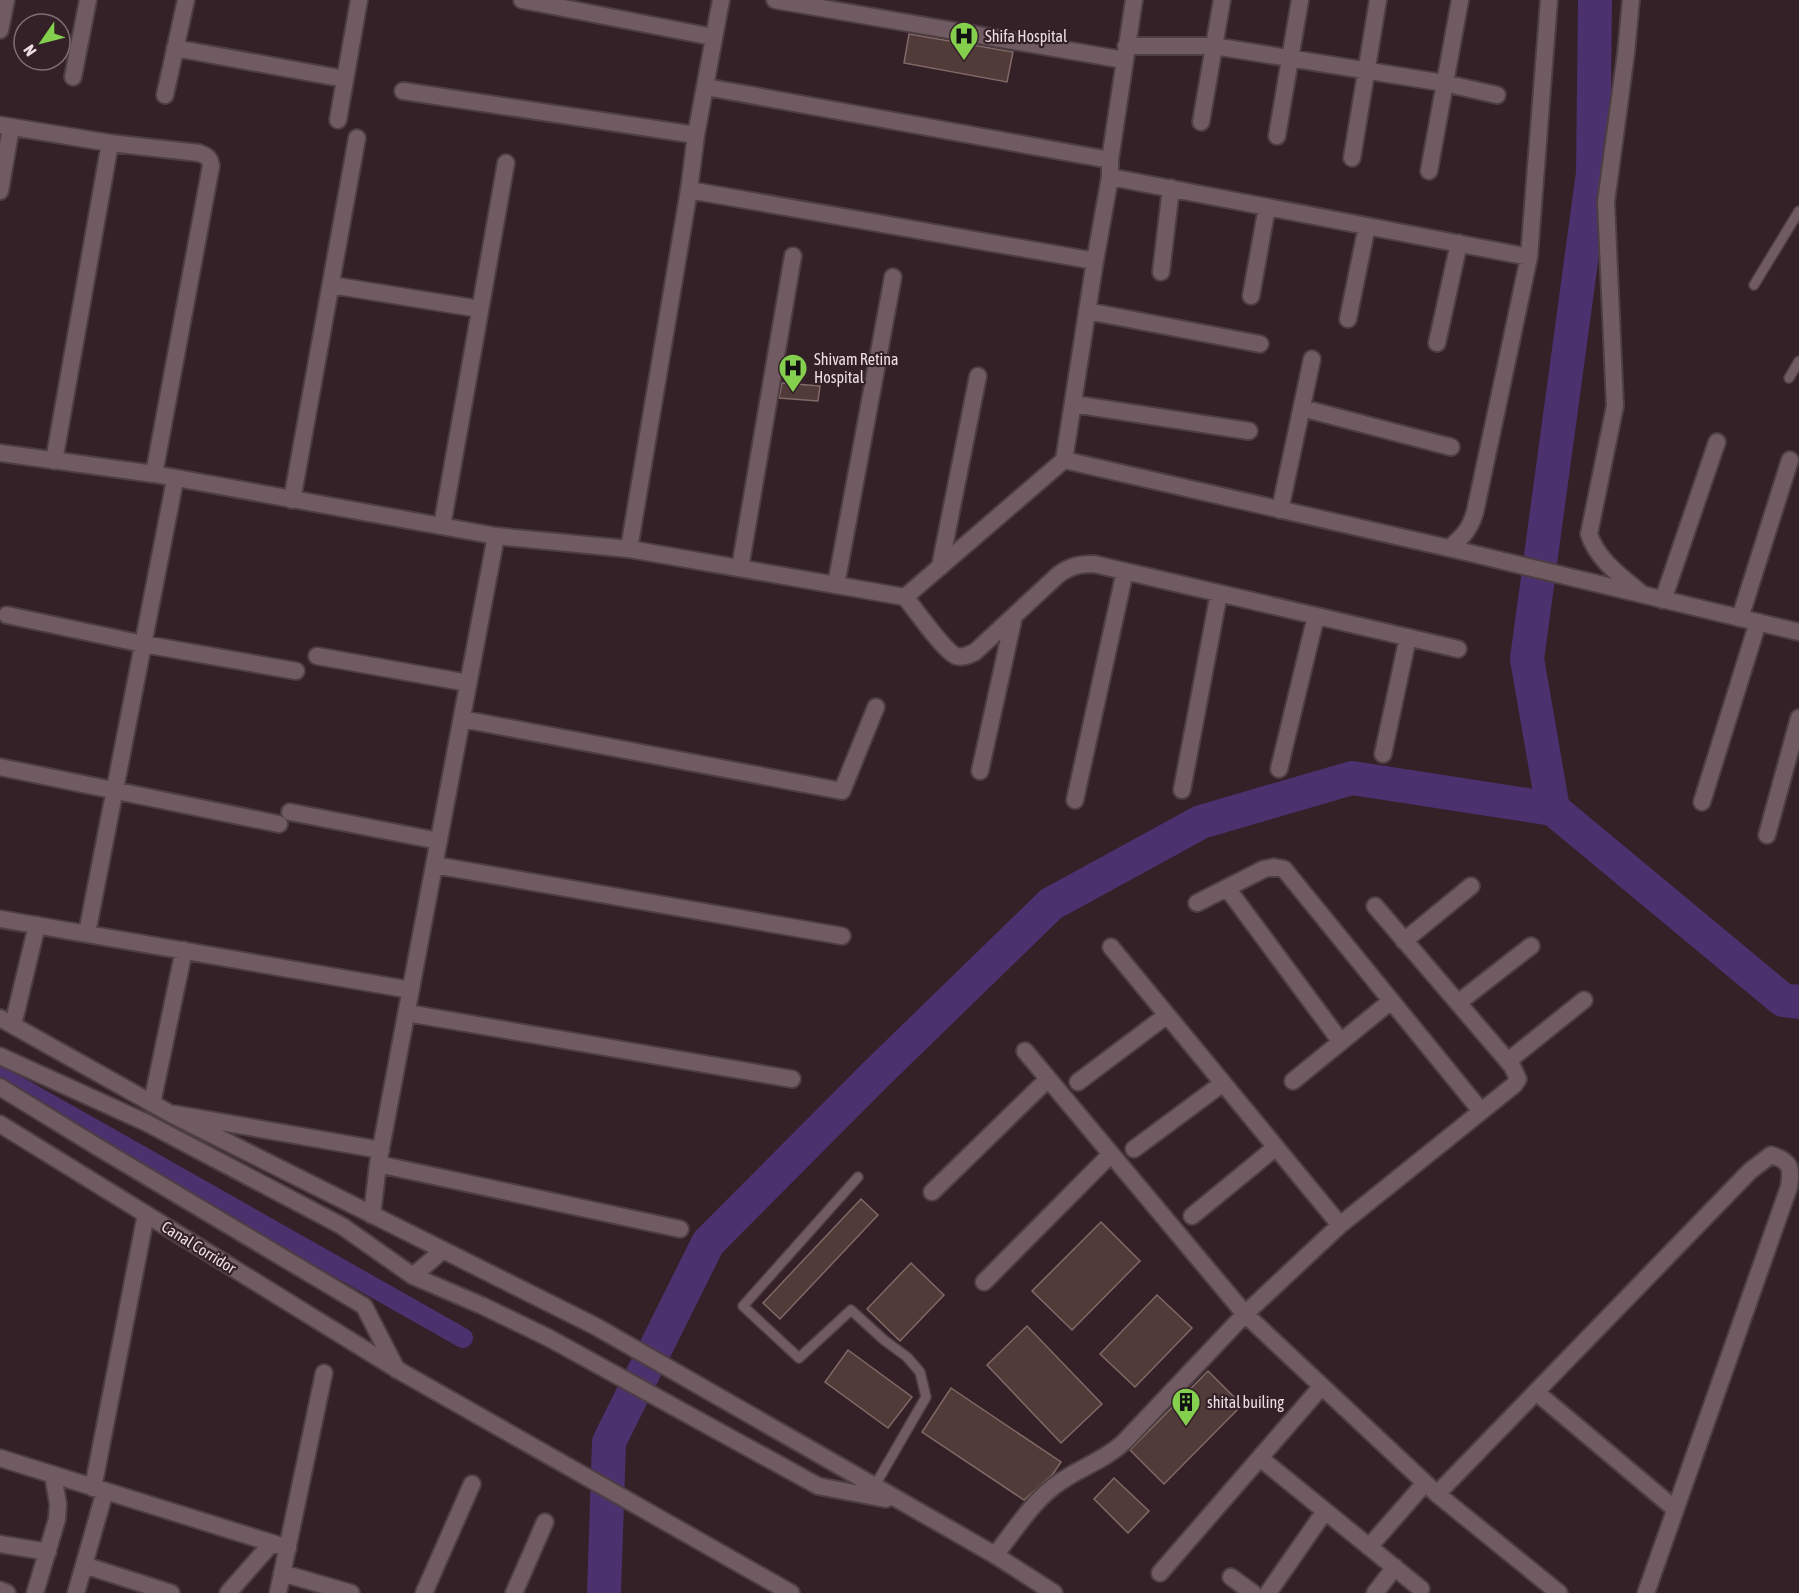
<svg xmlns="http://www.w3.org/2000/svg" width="1799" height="1593" font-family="'Asap Condensed',sans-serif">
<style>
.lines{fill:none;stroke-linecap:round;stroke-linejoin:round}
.canal{stroke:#4b316d;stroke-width:20}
.river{stroke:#4b316d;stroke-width:34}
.building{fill:#503b39;stroke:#806967;stroke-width:1.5}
.service-casing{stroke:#4d3e43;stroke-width:12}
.minor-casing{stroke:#4d3e43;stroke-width:20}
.tertiary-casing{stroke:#4d3e43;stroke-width:20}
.secondary-casing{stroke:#4d3e43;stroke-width:20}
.service{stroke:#715b62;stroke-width:9}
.minor{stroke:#715b62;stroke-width:16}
.tertiary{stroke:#715b62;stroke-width:16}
.secondary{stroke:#715b62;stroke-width:16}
.labels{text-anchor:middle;stroke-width:4.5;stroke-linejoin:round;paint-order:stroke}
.poi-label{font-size:16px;fill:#ecdfe3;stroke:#342128;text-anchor:start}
.street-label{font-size:16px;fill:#ecdfe3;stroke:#342128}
</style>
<rect width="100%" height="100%" fill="#342128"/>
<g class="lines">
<!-- canal -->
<path class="canal" d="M0 1076 463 1338"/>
<!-- river -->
<path class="river" d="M1595 0 1593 173 1527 659 1553 809 1783 1000 1799 1002
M604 1593 609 1442 708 1243 874 1076 1051 904 1201 822 1352 778 1553 809"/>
</g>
<!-- building -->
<path class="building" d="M909 34 1013 52 1007 82 904 63Z
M782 383 820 386 818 401 779 398Z
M861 1199 878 1215 780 1319 763 1303Z
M1101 1222 1140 1261 1072 1330 1032 1291Z
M911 1263 944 1295 900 1341 867 1309Z
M1157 1295 1192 1328 1135 1387 1100 1354Z
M1027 1326 1102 1404 1061 1443 987 1365Z
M848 1350 912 1397 888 1428 825 1382Z
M1208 1371 1242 1405 1164 1484 1130 1450Z
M951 1388 1061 1462 1053 1474 1024 1500 922 1432Z
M1114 1478 1149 1511 1128 1533 1094 1499Z"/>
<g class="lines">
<!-- service casing -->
<g class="service-casing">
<path id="service" d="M1754 285 1799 211
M1789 378 1799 361
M858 1177 743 1306 799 1358 851 1310 884 1340 907 1357 920 1372 926 1397 874 1487"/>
</g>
<!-- minor casing -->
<g class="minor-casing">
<path id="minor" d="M522 0 713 37
M775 0 1124 60
M1631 0 1626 53 1606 202 1615 406 1589 534C1597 560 1622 577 1642 594
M0 30 6 0
M1126 46H1214L1444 83 1497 95
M175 48 345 79
M73 77 88 0
M706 87 1110 160
M403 91 696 135
M165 95 186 0
M338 120 359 0
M1201 122 1222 0
M0 125 110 143 199 153C207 156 210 158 211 166L154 474
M1277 136 1300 0
M1352 158 1378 0
M1429 171 1460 0
M1110 177 1529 257
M689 190 1095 261
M0 191 11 127
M1161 272 1171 188
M331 285 480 309
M1251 296 1267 207
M1087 311 1260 344
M1348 319 1367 226
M1437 343 1459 243
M1073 404 1249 431
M1302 408 1451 447
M1064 460 1095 261 1110 177V160L1134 0
M54 461 110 143
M292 500 357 138
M1280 510 1312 359
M442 526 506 163
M1449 548C1463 537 1470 529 1475 512L1529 257 1549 0
M629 549 689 190 696 135 721 0
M940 567 978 376
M740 568 793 256
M836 585 893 277
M905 597C916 610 943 650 956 656 963 658 969 655 975 652L1058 575C1070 566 1079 564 1094 564L1458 649
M1663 600 1717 442
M7 615 143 644 296 671
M1740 618 1790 460
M317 656 468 683
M462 719 842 791 876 707
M1383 754 1408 637
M0 767 279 824
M1279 769 1316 616
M980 771 1014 616
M1182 790 1219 593
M1075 800 1125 571
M1702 802 1758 622
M290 812 439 841
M1767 835 1799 718
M434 865 842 936
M1227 888 1341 1042
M1197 903 1264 869 1274 867 1284 869 1481 1111
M0 919 411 990
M87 933 175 480
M1404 941 1471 886
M1111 947 1340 1225
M1459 1002 1531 946
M407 1013 792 1079
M13 1025 37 925
M1025 1051 1245 1314 1437 1494 1559 1593
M1508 1061 1584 1000
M1293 1081 1391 1001
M1078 1082 1167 1015
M152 1103 184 950
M175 1114 381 1150
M1134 1149 1223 1083
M378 1164 680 1229
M932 1192 1048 1079
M372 1215 378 1164 496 536
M1192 1216 1276 1147
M984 1282 1111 1154
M1536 1392 1675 1509
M0 1458 288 1548
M1260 1458 1421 1589
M93 1488 146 1214
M1437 1494 1750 1171 1771 1155C1791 1161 1792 1168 1789 1187L1646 1593
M0 1544 48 1552
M1369 1547 1425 1483
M995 1555C1013 1533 1030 1505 1053 1487 1075 1469 1103 1462 1124 1442L1245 1314 1340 1225 1514 1085 1518 1079 1512 1066 1375 906
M84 1565 171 1593
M282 1573 351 1593
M1160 1573 1322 1386
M1231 1577 1253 1593
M0 1590 7 1593
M35 1593 57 1519 58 1504 53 1475
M76 1593 105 1491
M228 1593 272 1543
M278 1593 324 1373
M424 1593 472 1484
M514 1593 545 1522
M1268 1593 1325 1511
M1375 1593 1395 1567"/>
</g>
<!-- tertiary casing -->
<g class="tertiary-casing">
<path id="tertiary" d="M0 453 154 474 496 536 629 549 905 597 1064 460 1466 552 1799 632"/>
</g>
<!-- secondary casing -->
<g class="secondary-casing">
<path id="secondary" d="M0 1018 171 1114 595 1326 995 1555 1054 1593
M0 1056 147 1123 342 1226 413 1276 483 1306 549 1338 818 1486 886 1499
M0 1087 96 1146 364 1306 397 1370
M0 1124 398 1370 791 1593
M413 1276 443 1250"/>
</g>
<!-- service -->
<use href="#service" class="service"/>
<!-- minor -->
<use href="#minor" class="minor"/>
<!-- tertiary -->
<use href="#tertiary" class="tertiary"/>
<!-- secondary -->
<use href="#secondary" class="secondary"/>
</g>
<!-- icons -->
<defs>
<g id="hospital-pin" transform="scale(1.5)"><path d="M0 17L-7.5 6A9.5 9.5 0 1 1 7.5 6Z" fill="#84cf4d" stroke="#342128"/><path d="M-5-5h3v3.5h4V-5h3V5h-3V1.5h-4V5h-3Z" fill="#111"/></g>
<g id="building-pin" transform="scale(1.5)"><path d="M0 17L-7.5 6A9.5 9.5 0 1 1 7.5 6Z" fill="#84cf4d" stroke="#342128"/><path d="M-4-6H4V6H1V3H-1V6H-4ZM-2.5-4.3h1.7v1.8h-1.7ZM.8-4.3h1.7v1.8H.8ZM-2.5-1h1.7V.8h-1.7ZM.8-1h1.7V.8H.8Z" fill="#111"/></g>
</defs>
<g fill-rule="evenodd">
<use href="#hospital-pin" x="964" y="36"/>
<use href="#hospital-pin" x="793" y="368"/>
<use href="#building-pin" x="1186" y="1402"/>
</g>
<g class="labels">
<!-- poi labels -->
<g class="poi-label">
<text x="985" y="42">Shifa Hospital</text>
<text x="814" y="365">Shivam Retina<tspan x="814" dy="18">Hospital</tspan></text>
<text x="1207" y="1408">shital builing</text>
</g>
<!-- street labels -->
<g class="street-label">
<text transform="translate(199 1247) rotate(32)" y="6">Canal Corridor</text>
</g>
</g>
<!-- north arrow -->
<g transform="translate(42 42) rotate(235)"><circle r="28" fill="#342128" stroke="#7e6d73" stroke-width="1.5"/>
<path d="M0-4.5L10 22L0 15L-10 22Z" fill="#84cf4d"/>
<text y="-9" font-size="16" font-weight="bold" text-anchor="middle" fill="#ecdfe3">N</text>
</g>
</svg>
